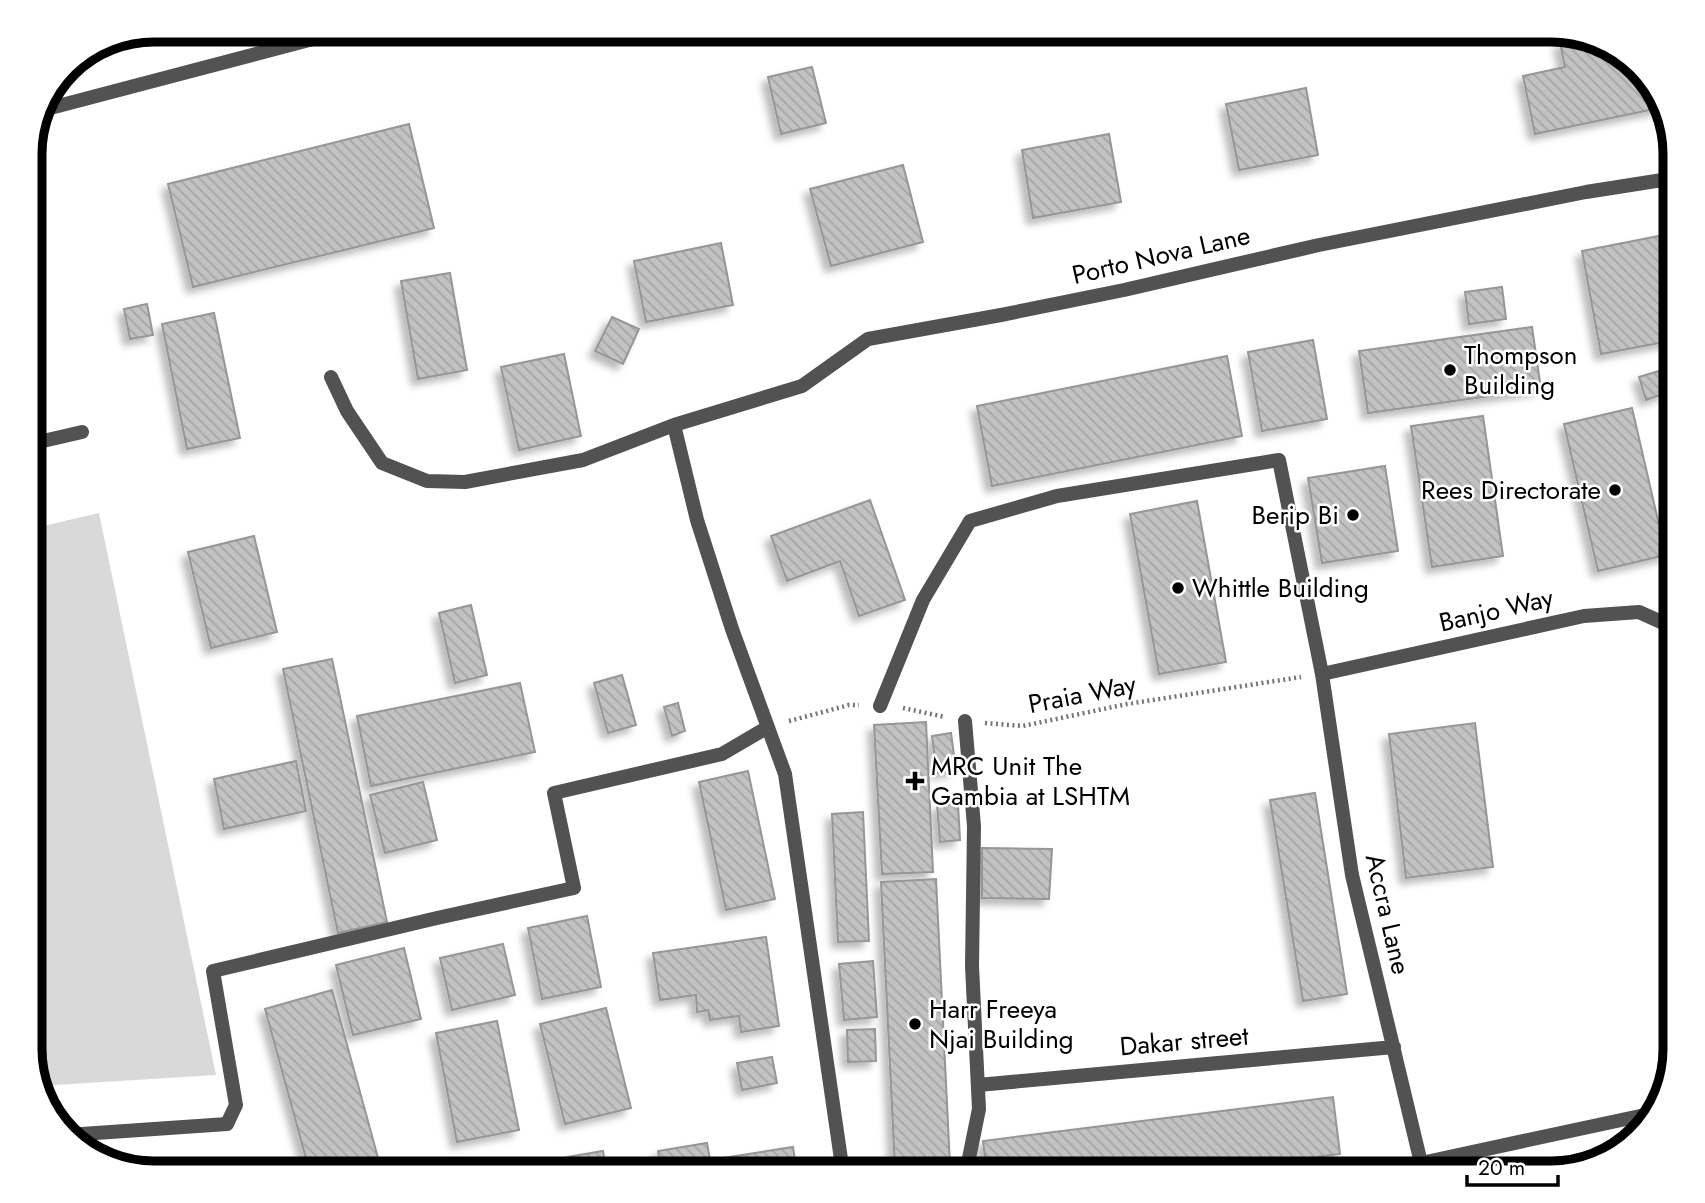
<svg xmlns="http://www.w3.org/2000/svg" width="1705" height="1203" font-family="Jost,sans-serif">
<style>
.pitch{fill:#d9d9d9}
.building{fill:url(#building-back-hatch);stroke:#969696;stroke-width:2;filter:url(#shadow)}
.lines{fill:none;stroke-linecap:round;stroke-linejoin:round}
.path{stroke:#747474;stroke-width:4.5;stroke-dasharray:2 3.5;stroke-linecap:butt}
.service{stroke:#525252;stroke-width:14}
.minor{stroke:#525252;stroke-width:14}
.poi-dot{fill:#000;stroke:#fff;stroke-width:2.5}
.labels{text-anchor:middle;stroke-width:5;stroke-linejoin:round;paint-order:stroke}
.street-label{font-size:26px;fill:#000;stroke:#fff}
.poi-label{font-size:26px;fill:#000;stroke:#fff;text-anchor:start}
.rim{fill:none;stroke:#000;stroke-width:9}
</style>
<defs>
<pattern id="building-back-hatch" width="6" height="6" patternUnits="userSpaceOnUse" patternTransform="scale(1.75)"><rect width="6" height="6" fill="#c2c2c2"/><path d="M-1 5l2 2M0 0l6 6M5-1l2 2" fill="none" stroke="#a5a5a5"/></pattern>
<filter id="shadow"><feDropShadow dx="-6" dy="6" stdDeviation="3.5" flood-color="#0004"/></filter>
</defs>
<rect width="100%" height="100%" fill="#fff"/>
<!-- pitch -->
<path class="pitch" d="M99 513 216 1075 39 1086 30 1057V529Z"/>
<!-- building -->
<path class="building" d="M1578 39 1615 51V55L1622 54 1626 55 1662 99 1664 107 1535 134 1523 76 1565 67 1560 43Z
M812 67 826 123 781 134 768 77Z
M1306 88 1318 155 1239 170 1226 104Z
M409 124 434 228 193 287 168 184Z
M1109 134 1121 202 1033 218 1022 150Z
M903 165 923 242 831 266 810 189Z
M1669 234 1675 267V340L1601 354 1582 251Z
M721 243 733 305 646 322 634 261Z
M450 273 467 370 418 379 401 281Z
M1502 287 1506 319 1469 324 1465 292Z
M147 304 153 335 130 339 124 309Z
M214 313 240 438 187 449 162 324Z
M612 317 639 329 623 364 595 351Z
M1532 327 1541 389 1368 413 1359 351Z
M1313 340 1327 419 1262 431 1248 352Z
M564 354 581 436 519 450 501 367Z
M1227 356 1242 436 992 486 977 406Z
M1659 371 1666 393 1646 400 1639 377Z
M1632 408 1666 555 1598 571 1564 424Z
M1483 416 1503 556 1432 567 1411 426Z
M1385 466 1398 551 1322 563 1308 478Z
M870 500 905 600 859 616 840 561 787 581 771 536Z
M1197 501 1226 662 1159 674 1130 514Z
M254 536 277 632 211 648 188 552Z
M471 605 487 675 455 683 439 613Z
M332 659 387 922 338 933 283 669Z
M622 675 636 725 608 733 594 683Z
M520 683 535 752 371 786 357 716Z
M678 703 685 731 672 736 664 707Z
M926 722 933 872 882 874 874 725Z
M1475 723 1493 867 1406 878 1389 734Z
M951 733 956 770 937 773 932 736Z
M296 761 306 811 224 829 214 779Z
M748 771 775 899 726 910 699 782Z
M423 782 437 840 385 853 370 795Z
M1315 793 1347 994 1303 1001 1270 800Z
M958 804 960 840 940 842 937 805Z
M863 812 869 941 838 942 832 814Z
M982 848 1052 849 1049 899 982 898Z
M936 879 950 1165 895 1168 881 882Z
M587 916 601 987 542 999 528 928Z
M766 937 779 1026 741 1032 739 1016 710 1020 708 1010 697 1012 696 995 660 1000 653 953Z
M503 944 515 995 452 1010 440 958Z
M404 948 421 1019 353 1035 336 965Z
M873 961 877 1017 844 1020 839 964Z
M332 990 380 1165 349 1173H310L265 1009Z
M606 1008 631 1108 565 1124 540 1024Z
M497 1021 519 1130 457 1142 436 1033Z
M875 1029 876 1061 848 1062 847 1030Z
M772 1057 777 1083 742 1090 737 1063Z
M1333 1097 1340 1154 1188 1173H987L983 1141Z
M707 1143 710 1160 793 1147 797 1173H661L658 1151Z
M603 1151 607 1173H570L567 1157Z"/>
<g class="lines">
<!-- path -->
<path class="path" d="M903 708 945 717
M789 721 849 705H859
M985 723 1023 726 1127 704 1301 677"/>
<!-- service -->
<path class="service" d="M331 377 347 411 382 463 427 481 465 482 583 460 674 425 802 386 868 339 1001 315 1124 290 1319 245 1586 192 1675 178
M674 425 697 520 732 629 785 774 843 1173
M1322 674 1584 616 1639 612 1670 626 1675 634
M880 706 923 600 970 521 1057 496 1279 460 1322 674 1352 875 1421 1163
M965 721 974 826 972 966 979 1109 966 1173
M978 1085 1394 1047
M227 1124 236 1105 213 971 437 918 574 888 554 793 722 754 768 727
M1375 1173 1654 1113"/>
<!-- minor -->
<path class="minor" d="M39 111 347 30
M30 444 82 432
M67 1135 227 1124"/>
</g>
<!-- markers -->
<g class="poi-dot">
<circle cx="1450" cy="370" r="7"/>
<circle cx="1615" cy="490" r="7"/>
<circle cx="1353" cy="515" r="7"/>
<circle cx="1178" cy="588" r="7"/>
<path d="M911.5 770.5h7v7h7v7h-7v7h-7v-7h-7v-7h7z"/>
<circle cx="915" cy="1024" r="7"/>
</g>
<g class="labels">
<!-- street labels -->
<g class="street-label">
<text transform="translate(1161 255) rotate(-13)" y="9">Porto Nova Lane</text>
<text transform="translate(1496 610) rotate(-13)" y="9">Banjo Way</text>
<text transform="translate(1082 694) rotate(-11)" y="9">Praia Way</text>
<text transform="translate(1388 914) rotate(77)" y="9">Accra Lane</text>
<text transform="translate(1184 1041) rotate(-5)" y="9">Dakar street</text>
</g>
<!-- poi labels -->
<g class="poi-label">
<text x="1464" y="364">Thompson<tspan x="1464" dy="30">Building</tspan></text>
<text x="1601" y="499" text-anchor="end">Rees Directorate</text>
<text x="1339" y="524" text-anchor="end">Berip Bi</text>
<text x="1192" y="597">Whittle Building</text>
<text x="931" y="775">MRC Unit The<tspan x="931" dy="30">Gambia at LSHTM</tspan></text>
<text x="929" y="1018">Harr Freeya<tspan x="929" dy="30">Njai Building</tspan></text>
</g>
</g>
<!-- crop -->
<path d="M0 0H1705V1203H0ZM154 42H1551A112 112 0 0 1 1663 154V1049A112 112 0 0 1 1551 1161H154A112 112 0 0 1 42 1049V154A112 112 0 0 1 154 42Z" fill="#fff" fill-rule="evenodd"/>
<path class="rim" d="M154 42H1551A112 112 0 0 1 1663 154V1049A112 112 0 0 1 1551 1161H154A112 112 0 0 1 42 1049V154A112 112 0 0 1 154 42Z"/>
<!-- scale -->
<path d="M1467 1175v10h91v-10" fill="none" stroke="#000000" stroke-width="3.5"/>
<text x="1478" y="1175" font-size="21" fill="#000000" stroke="#ffffff" stroke-width="5" paint-order="stroke">20 m</text>
</svg>
